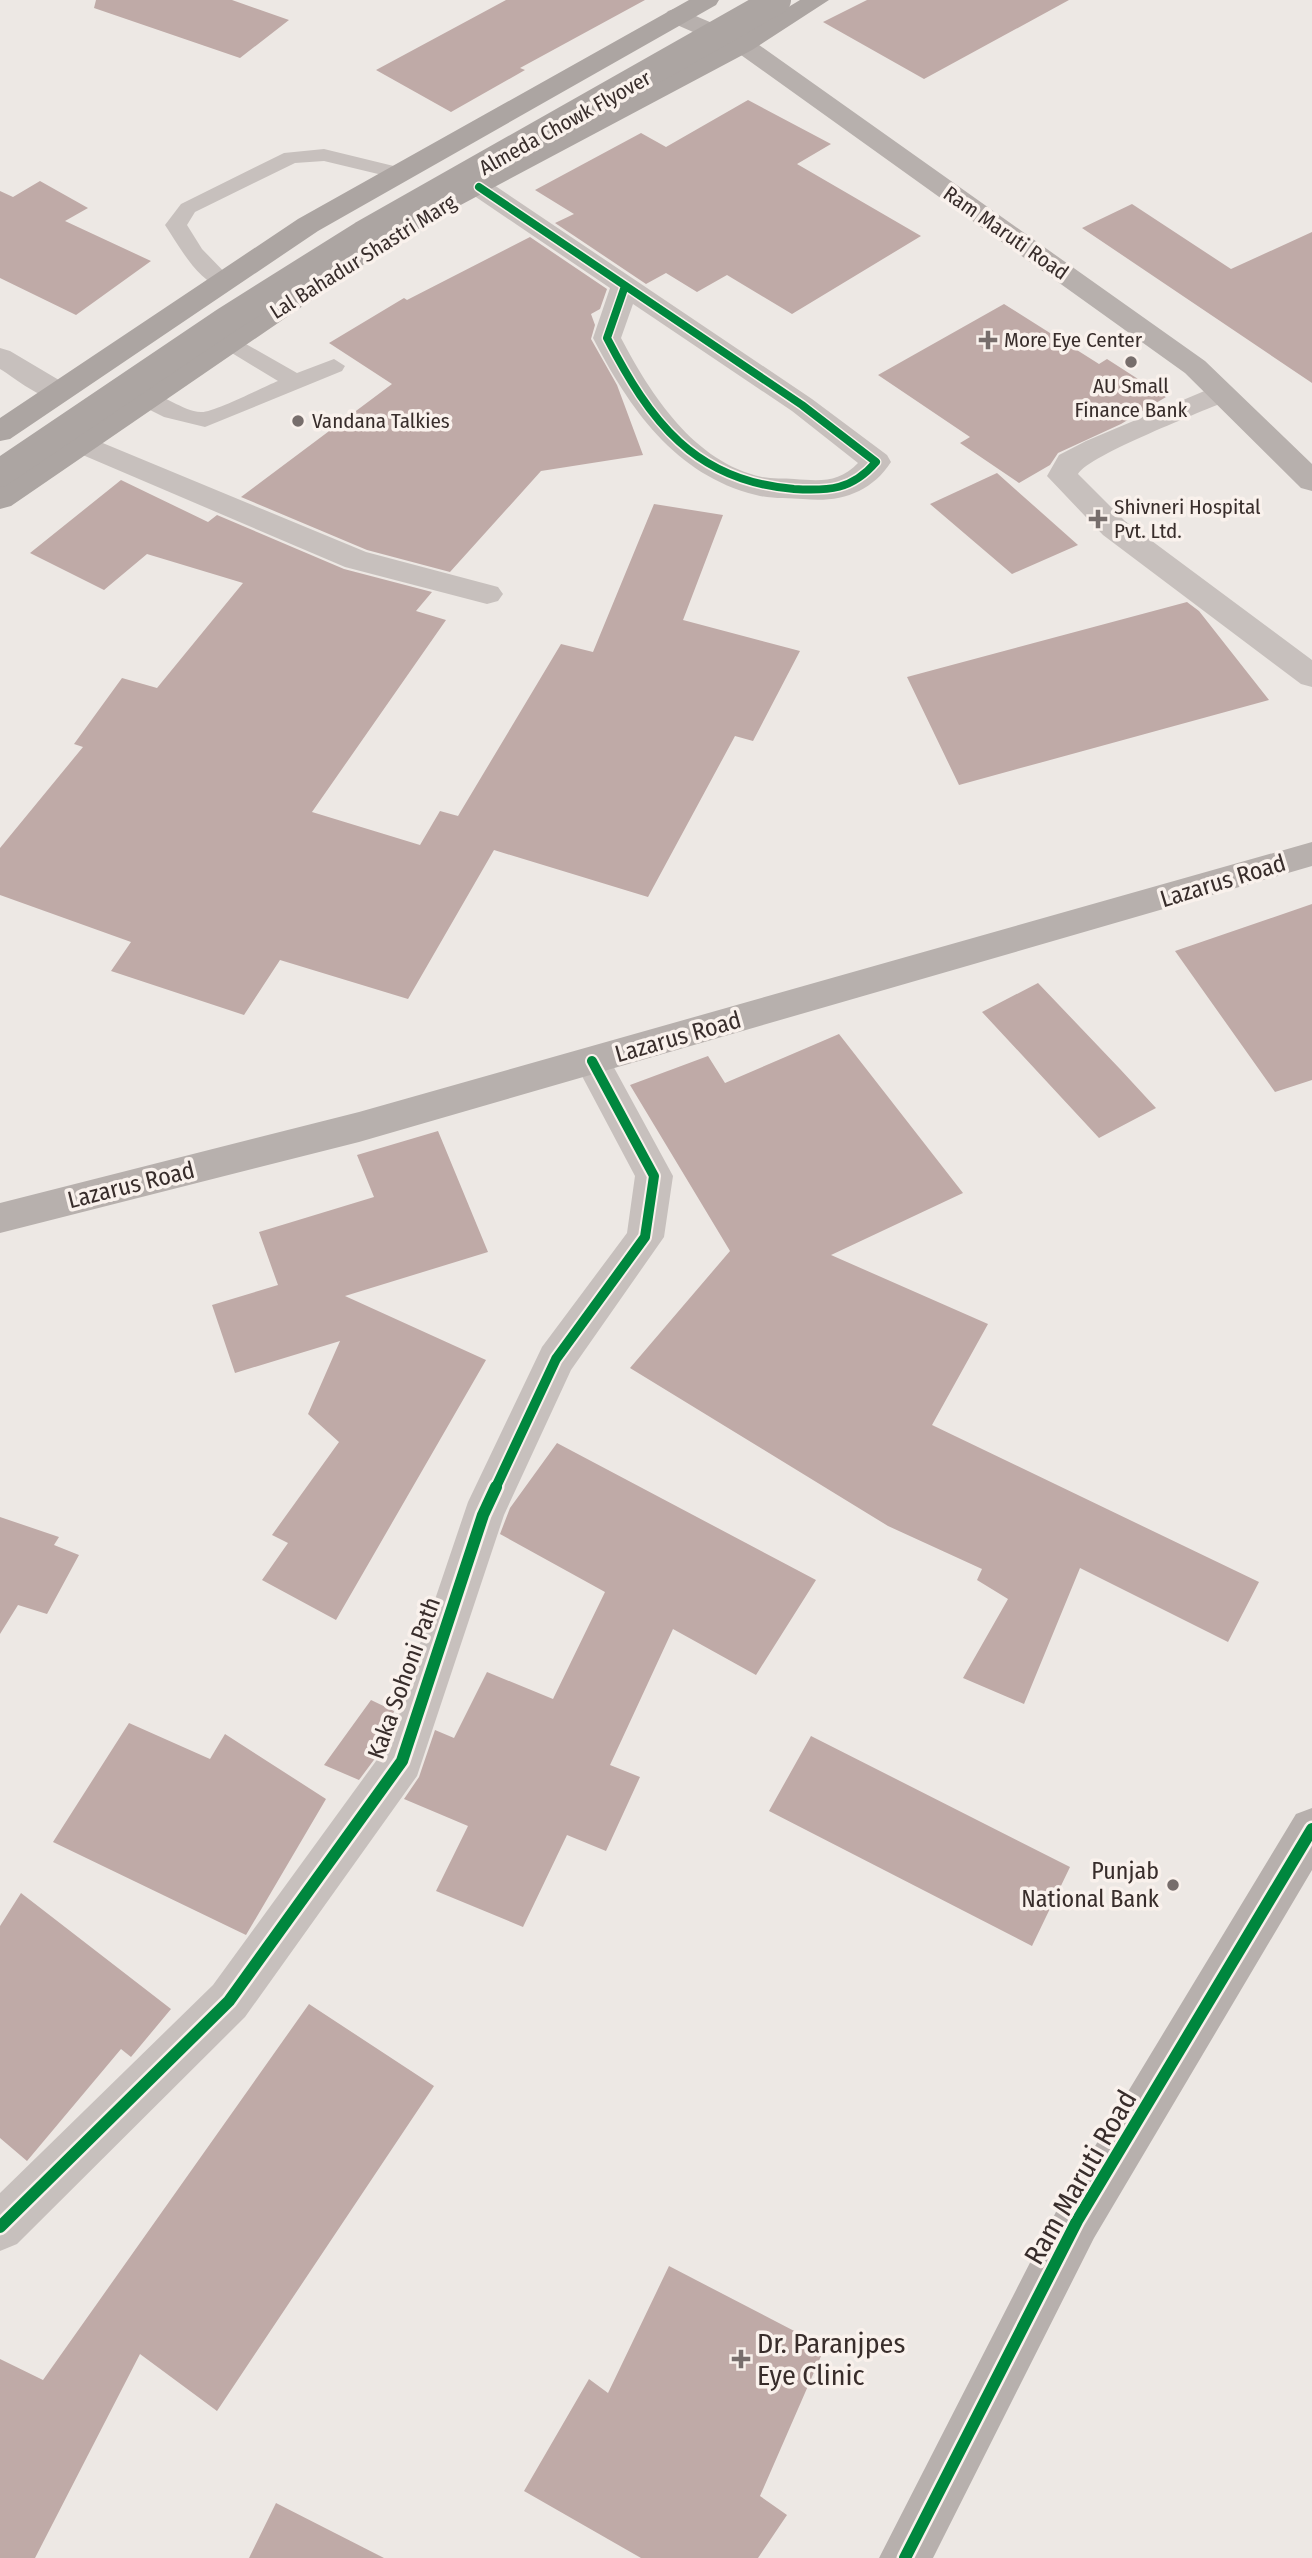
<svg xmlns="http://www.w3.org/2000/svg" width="1312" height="2558" font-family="'Fira Sans Condensed',sans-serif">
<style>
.building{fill:#bfaaa7}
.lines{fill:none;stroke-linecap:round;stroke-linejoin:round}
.lane{fill:#c7c0bd;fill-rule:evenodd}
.street{fill:#c7c0bd;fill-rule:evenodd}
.secondary{fill:#b7b0ad;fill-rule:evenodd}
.primary{fill:#aca5a2;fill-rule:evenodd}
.primary-bridge{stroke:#aca5a2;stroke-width:28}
.cycleway-far2-casing{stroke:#f9f1ec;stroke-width:11}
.cycleway-far1-casing{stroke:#f9f1ec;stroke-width:14}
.cycleway-casing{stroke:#f9f1ec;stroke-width:17}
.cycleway-far2{stroke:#00873e;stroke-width:8}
.cycleway-far1{stroke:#00873e;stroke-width:10}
.cycleway{stroke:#00873e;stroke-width:12}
.poi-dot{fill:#776e6c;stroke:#f9f1ec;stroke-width:2.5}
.labels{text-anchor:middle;stroke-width:7;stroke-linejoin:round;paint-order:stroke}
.far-street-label{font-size:21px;fill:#382d2b;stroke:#f9f1ec}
.far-poi-label{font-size:21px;fill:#382d2b;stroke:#f9f1ec;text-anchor:start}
.street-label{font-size:24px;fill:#382d2b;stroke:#f9f1ec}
.poi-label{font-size:24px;fill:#382d2b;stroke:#f9f1ec;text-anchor:end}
.near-street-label{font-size:28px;fill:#382d2b;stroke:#f9f1ec}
.near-poi-label{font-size:28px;fill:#382d2b;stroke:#f9f1ec;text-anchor:start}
</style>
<rect width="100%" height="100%" fill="#ede8e4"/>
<!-- building -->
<path class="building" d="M96 0H232L289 20 240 58 94 8Z
M506 0H645L520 68 525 70 451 112 376 70Z
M867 0H1069L924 79 823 22Z
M748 100 831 144 797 164 921 236 792 314 727 275 697 292 666 273 646 284 555 223 574 214 535 190 641 133 666 147Z
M40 181 88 208 65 221 151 261 76 315 0 278V191L13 197Z
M1132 204 1231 269 1312 232V383L1082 228Z
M530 237 607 289 600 309 591 314 595 325 591 339 617 385 643 455 541 471 450 572 367 550 241 497 392 384 329 343 404 298 407 300Z
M1004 304 1099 364 1107 359 1166 397 1121 424 1058 453 1050 465 1019 483 960 443 970 437 878 375Z
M997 473 1078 545 1012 574 930 504Z
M121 480 208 522 217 515 344 569 432 592 416 611 446 620 312 812 420 845 440 811 458 816 561 644 593 652 654 504 723 515 683 620 800 651 753 741 735 736 648 897 494 850 408 999 280 960 244 1015 111 971 131 942 0 895V848L83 747 74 744 122 678 157 688 243 583 147 554 104 590 30 553Z
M1187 602 1199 611 1269 700 959 785 907 677Z
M1312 904V1080L1275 1092 1175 951Z
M1038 983 1120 1069 1156 1108 1099 1138 982 1012Z
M839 1034 963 1193 831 1255 988 1324 932 1425 1259 1582 1228 1642 1080 1568 1024 1704 963 1678 1008 1599 977 1580 982 1569 888 1526 630 1368 730 1251 630 1085 708 1056 725 1083Z
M438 1131 488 1252 345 1296 486 1360 336 1620 262 1580 288 1543 272 1535 339 1442 308 1414 340 1341 235 1373 212 1305 278 1285 259 1232 374 1197 357 1155Z
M557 1443 816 1580 756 1675 673 1629 610 1765 640 1777 606 1851 567 1835 523 1927 436 1891 468 1826 404 1799 419 1777 435 1730 454 1738 487 1672 553 1699 605 1592 500 1534 510 1508Z
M0 1517 59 1537 54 1545 79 1555 47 1614 18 1605 0 1634Z
M371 1700 394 1711 382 1749 359 1780 324 1765Z
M129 1723 210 1759 225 1734 326 1799 246 1935 53 1842Z
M811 1736 1070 1867 1032 1946 769 1811Z
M21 1893 171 2009 131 2057 121 2049 27 2161 0 2138V1926Z
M309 2004 434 2086 217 2411 140 2354 35 2558H0V2359L43 2380Z
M669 2266 825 2347 760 2496 787 2515 758 2558H641L524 2491 589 2379 608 2393Z
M276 2503 384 2558H249Z"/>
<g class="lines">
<!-- lane -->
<path class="lane" d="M324 149 406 169 409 173 399 179 324 161 295 163 195 212 187 225 202 249 234 282 223 288C198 282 179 246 165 225L181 204 284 153Z
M230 335 297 373 334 359 345 366 342 371 205 427 164 417 138 404 135 399 138 394C159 388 179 411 201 412 213 413 263 387 278 381L222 347 219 342 222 337Z"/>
<!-- street -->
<path class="street" d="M479 179 488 181 812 399 887 455 891 462C871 493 839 503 803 499 788 498 771 499 756 495 675 475 629 408 593 338L610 288 470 193 466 187 470 181ZM633 304 792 411 858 463C839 483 820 481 794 479 784 478 773 479 762 477 694 462 651 395 621 338Z
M0 348 10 351 69 386 74 392 69 398C45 405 20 381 0 369Z
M1221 384 1231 387 1236 393 1231 399C1204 411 1089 455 1078 474L1125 521 1312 660V687L1301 684 1103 535 1047 476 1059 455 1086 441Z
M81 434 366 552 498 587 503 594 498 601 487 604 345 567 71 450 66 443 71 436Z
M592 1047 605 1051 673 1176 664 1237 571 1370 504 1515 417 1776 245 2017 17 2244 0 2251V2193L213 1985 384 1750 468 1502 542 1347 627 1233 635 1176 574 1061 579 1051Z"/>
<!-- secondary -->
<path class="secondary" d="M677 8 752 40 1205 361 1312 464V491L1301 488 1185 373 734 50 668 21 664 16 668 11Z
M1312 842V866L359 1142 0 1233V1203L359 1112Z
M1312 1808V1870L1094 2238 933 2558H879L1060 2204 1296 1814Z"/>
<!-- primary -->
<path class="primary" d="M689 0H719L716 5 318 231 10 439 0 441V418L298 219Z
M800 0H829L752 50 440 216 370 260 11 506 0 509V485L420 204 734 40Z"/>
<!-- primary-bridge -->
<path class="primary-bridge" d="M0 473 225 321 362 235 777 0"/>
<!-- cycleway-far2 casing -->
<g class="cycleway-far2-casing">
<path id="cycleway-far2" d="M479 187 802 405 876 462C852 490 829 491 794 489 694 481 650 421 607 338L625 286"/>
</g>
<!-- cycleway-far1 casing -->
<g class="cycleway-far1-casing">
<path id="cycleway-far1" d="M495 1489 556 1359 645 1237 654 1176 592 1061"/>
</g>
<!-- cycleway casing -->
<g class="cycleway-casing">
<path id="cycleway" d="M0 2227 229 2001 402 1761 483 1515 496 1487
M905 2558 1077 2221 1312 1829"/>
</g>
<!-- cycleway-far2 -->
<use href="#cycleway-far2" class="cycleway-far2"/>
<!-- cycleway-far1 -->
<use href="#cycleway-far1" class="cycleway-far1"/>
<!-- cycleway -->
<use href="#cycleway" class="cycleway"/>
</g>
<!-- markers -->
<g class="poi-dot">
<path d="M984.5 329.5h7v7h7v7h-7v7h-7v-7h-7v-7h7z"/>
<circle cx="1131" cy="362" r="7"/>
<circle cx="298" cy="421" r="7"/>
<path d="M1094.5 508.5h7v7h7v7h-7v7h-7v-7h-7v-7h7z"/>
<circle cx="1173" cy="1885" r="7"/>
<path d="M737.5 2348.5h7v7h7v7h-7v7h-7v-7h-7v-7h7z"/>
</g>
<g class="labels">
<!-- far-street labels -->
<g class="far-street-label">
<text transform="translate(565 123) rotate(-29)" y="7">Almeda Chowk Flyover</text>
<text transform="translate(1006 233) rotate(35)" y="7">Ram Maruti Road</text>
<text transform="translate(363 257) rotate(-32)" y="7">Lal Bahadur Shastri Marg</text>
</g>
<!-- far-poi labels -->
<g class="far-poi-label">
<text x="1004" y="347">More Eye Center</text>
<text x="1131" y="393" text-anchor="middle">AU Small<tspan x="1131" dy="24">Finance Bank</tspan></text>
<text x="312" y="428">Vandana Talkies</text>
<text x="1114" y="514">Shivneri Hospital<tspan x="1114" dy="24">Pvt. Ltd.</tspan></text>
</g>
<!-- street labels -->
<g class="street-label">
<text transform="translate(1223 881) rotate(-17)" y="8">Lazarus Road</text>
<text transform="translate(678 1037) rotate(-16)" y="8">Lazarus Road</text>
<text transform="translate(131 1185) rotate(-14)" y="8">Lazarus Road</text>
<text transform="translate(404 1678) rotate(-70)" y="8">Kaka Sohoni Path</text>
</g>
<!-- poi labels -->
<g class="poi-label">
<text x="1159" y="1879">Punjab<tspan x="1159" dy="28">National Bank</tspan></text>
</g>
<!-- near-street labels -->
<g class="near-street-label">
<text transform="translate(1080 2177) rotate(-60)" y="10">Ram Maruti Road</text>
</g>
<!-- near-poi labels -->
<g class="near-poi-label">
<text x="757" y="2353">Dr. Paranjpes<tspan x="757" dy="32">Eye Clinic</tspan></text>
</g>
</g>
</svg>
